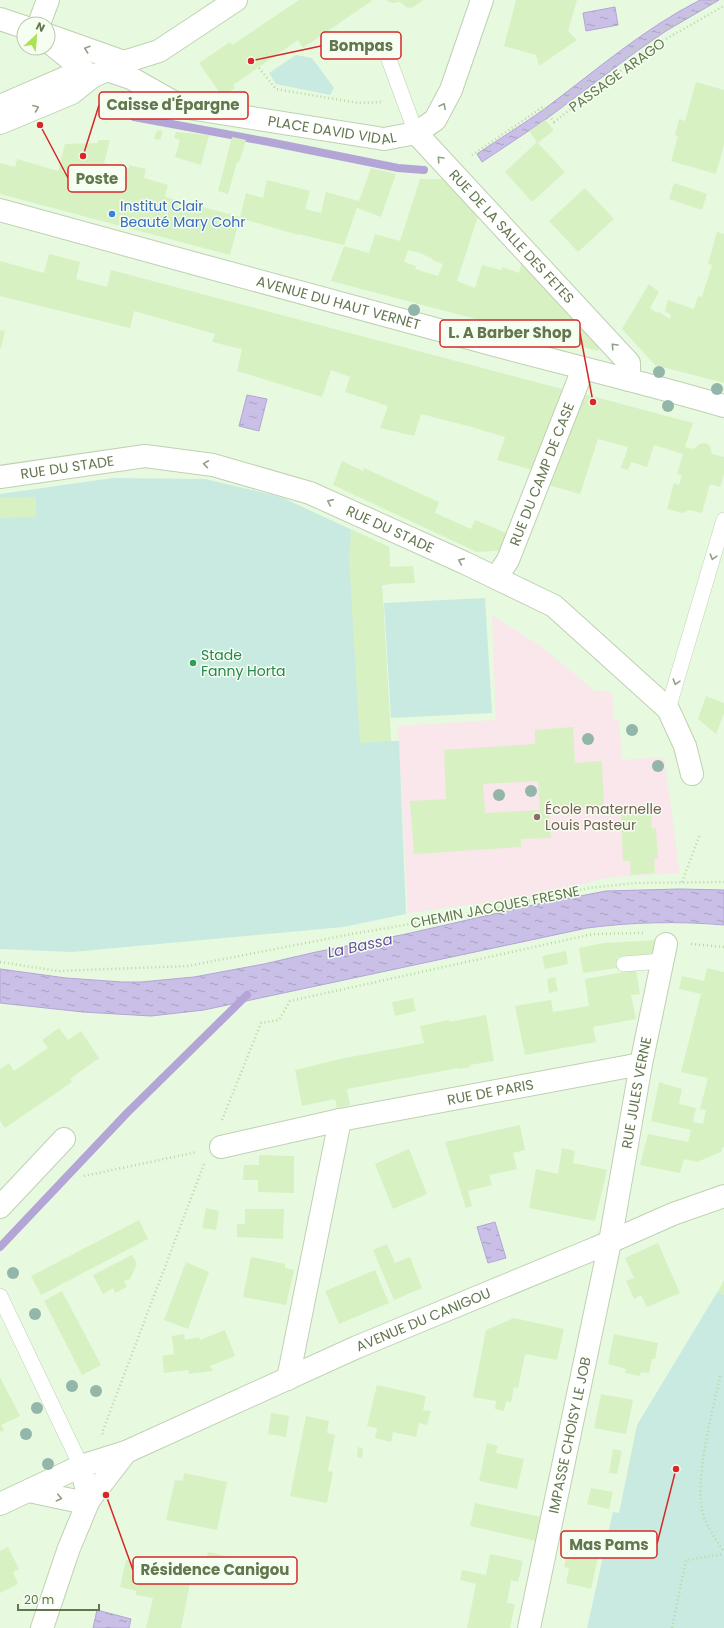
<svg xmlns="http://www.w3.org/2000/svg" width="724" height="1628" font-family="Poppins,sans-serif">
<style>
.residential{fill:#e7f9df;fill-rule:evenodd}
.education{fill:#f9e7eb}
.green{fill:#c9eae1}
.water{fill:url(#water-ripples);stroke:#b4a5d7}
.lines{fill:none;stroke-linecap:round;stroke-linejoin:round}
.stream{stroke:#b4a5d7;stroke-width:8}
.building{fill:#d8f1c3;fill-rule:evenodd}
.service-casing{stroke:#bfd1b2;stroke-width:16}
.minor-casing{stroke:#bfd1b2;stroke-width:24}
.tertiary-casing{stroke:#bfd1b2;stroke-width:24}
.secondary-casing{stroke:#bfd4b0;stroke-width:24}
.path{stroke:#bcd6a5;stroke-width:2.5;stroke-dasharray:1 3;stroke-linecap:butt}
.service{stroke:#fff;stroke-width:15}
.minor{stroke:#fff;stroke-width:22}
.tertiary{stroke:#fff;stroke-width:22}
.secondary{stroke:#fff;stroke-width:22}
.tree{fill:#92b6aa}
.oneway{stroke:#91a083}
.shop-dot{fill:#3f7fe0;stroke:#f5fef1;stroke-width:1.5}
.leisure-dot{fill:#2e9e5b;stroke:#f5fef1;stroke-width:1.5}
.education-dot{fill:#8d6e63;stroke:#f5fef1;stroke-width:1.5}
.labels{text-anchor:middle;stroke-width:3;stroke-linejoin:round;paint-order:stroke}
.street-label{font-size:14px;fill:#62774e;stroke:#f5fef1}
.shop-label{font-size:14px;fill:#366cbe;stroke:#f5fef1;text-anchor:start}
.leisure-label{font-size:14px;fill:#27864d;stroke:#f5fef1;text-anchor:start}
.education-label{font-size:14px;fill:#785e54;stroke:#f5fef1;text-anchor:start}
.water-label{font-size:15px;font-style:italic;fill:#69519e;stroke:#f5fef1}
.leader{fill:none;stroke:#d62828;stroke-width:1.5}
.callout-dot{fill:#d62828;stroke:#f5fef1;stroke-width:1.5}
.callout{fill:#f5fef1;stroke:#d62828;stroke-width:1.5}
.callout-label{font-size:15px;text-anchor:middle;font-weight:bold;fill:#62774e}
</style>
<defs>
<pattern id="water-ripples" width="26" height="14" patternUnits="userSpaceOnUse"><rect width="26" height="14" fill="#cabfe6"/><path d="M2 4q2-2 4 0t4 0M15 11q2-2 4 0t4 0" fill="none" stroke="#a7a0bd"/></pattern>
</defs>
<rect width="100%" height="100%" fill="#effceb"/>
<!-- residential -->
<path class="residential" d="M0 0H724V1628H0ZM24 24H48V48H24Z"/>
<!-- education -->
<path class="education" d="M492 615 542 647 595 691H612L614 719 619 720 622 760 664 757 680 873 610 877 536 896 408 913 398 726 496 720Z"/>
<!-- green -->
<path class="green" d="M296 55 312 58 334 88 330 95 276 84 269 73Z
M113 478 205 479 281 497 389 547 390 584 382 585 391 741H399L406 914 343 927 72 952 0 949V494Z
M485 598 492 713 391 718 384 603Z
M718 1291 724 1295V1628H587L613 1512 619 1513 637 1425Z"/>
<!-- water -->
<path class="water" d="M700 0H719L666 31 637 51 545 120 482 162 477 154C499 139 522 125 543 110 594 72 643 29 700 0Z
M615 7 618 25 586 31 583 13Z
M247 395 267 399 259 431 239 426Z
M680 889 724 890V925C679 921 632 922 587 928L204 1010 151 1016 83 1012 0 1003V969L66 978 122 982H141L194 977 264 964 316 952 406 934 533 905 606 891Z
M495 1222 506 1258 488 1263 477 1227Z
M97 1610 131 1619 129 1628H93Z"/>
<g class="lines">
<!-- stream -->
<path class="stream" d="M134 117 269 142 398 168 424 170
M0 1247 127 1113 247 995"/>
</g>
<!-- building -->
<path class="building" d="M299 0H373L303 48 298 40 233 85 235 88 222 96 199 63 230 42 232 45Z
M386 0H423L412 8 406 7 400 2 392 3Z
M516 0H577L568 31 577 40 539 66 536 55 504 46Z
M696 82 724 90V145L716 174 671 161 678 136 675 135 679 119 685 121Z
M545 120 554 130 538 143 565 172 532 202 505 172 537 142 529 131Z
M157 130 163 131 160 140 154 139Z
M176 132 209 135 201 165 175 157 180 140 174 138Z
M232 137 246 140 239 163 237 162 228 194 218 191Z
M98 140H110L104 163 129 169V165L146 169 144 178 168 185 165 197 240 217 230 255 0 194V163L15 167 17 159 58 171 65 144 98 143Z
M371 168 396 174 381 217 357 208 344 245 298 234V235L240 218 246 193 263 198 267 180 310 191 305 209 321 213 326 192 359 201Z
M420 179H447L479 213 457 281 475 288 482 265 501 270 503 267 519 273 522 260 600 344 598 351 331 281 344 246 369 253 375 234 400 241ZM408 250 420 253 433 259 432 260 443 264 438 276 415 269 416 266 404 262Z
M674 183 707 194 702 210 669 199Z
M585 188 614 219 578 252 549 221Z
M717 232 724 234V383L655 365 622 329 649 284 659 292 650 308 657 313V311L670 319 671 315 665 311 668 300 694 309 698 296 702 297 712 265 708 264Z
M49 254 80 262 76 279 107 287 111 270 566 390 536 471 497 460 505 437 468 426 421 414 414 436 380 428 388 406 345 392 350 377 331 370 322 397 237 371 242 349 212 342 215 334 134 311 130 328 0 296V261L44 273Z
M0 330 5 331 1 348H0Z
M584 394 693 423 685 447 694 449 699 444 705 443 710 446 712 454 724 457V474L720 487 710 484 702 513 689 510 683 513 667 509 674 483 679 485 682 475 677 474 683 454 654 445 647 467 631 462 628 470 621 468 628 447 598 439 580 494 548 485Z
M342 461 363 471 364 468 439 502 435 513 471 529 475 520 511 535 506 550 477 552 333 485Z
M36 497V517L0 518V498Z
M351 530 389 547 390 567 413 566 415 583 382 584 391 741 360 743 349 557Z
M706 696 724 703V713L716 734 698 719Z
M573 727 575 763 602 761 604 806 549 809 551 838 521 839V847L414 854 410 801 446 799 444 750 535 744V730ZM538 781 540 810 485 813 483 784Z
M651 811 652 829 656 828 658 859H654L655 873 631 875 630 861H623L621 812Z
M658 940 654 955 617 957V968L583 973 579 948 604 943Z
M566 951 568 964 545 969 542 956Z
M707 968 724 972V1147H723L721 1152 697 1162 684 1159 680 1173 640 1165 648 1134 688 1142 691 1130 651 1121 659 1082 682 1089 679 1104 696 1108 693 1122 703 1124 706 1110 700 1109 708 1078 681 1072 701 994 679 989 682 976 704 981Z
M636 970 640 994 631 995 636 1019 593 1027 596 1042 525 1055 515 1006 551 1000 553 1012 589 1006 585 979Z
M555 977 558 991 549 993 547 979Z
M413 998 416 1011 395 1016 392 1002Z
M486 1015 494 1061 470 1065V1067L459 1069 458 1068 347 1089 350 1105 337 1108 335 1099 302 1106 295 1070 340 1059 424 1043 420 1026 449 1020V1022Z
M59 1028 68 1040 81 1031 99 1058 70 1079 72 1082 5 1128 0 1121V1069L9 1063 14 1071 48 1048 42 1040Z
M520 1125 525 1150 513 1153 517 1169 489 1175 492 1185 468 1191 472 1206 466 1208 445 1142Z
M562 1148 575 1151 573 1163 607 1170 595 1221 529 1208 536 1169 558 1174Z
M409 1149 427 1194 393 1209 375 1164Z
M259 1155 294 1156V1193L258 1192V1180H243L244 1165H259Z
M206 1208 219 1211 216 1230 202 1228Z
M245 1209H284L283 1239 237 1237V1224H245Z
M139 1220 148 1239 41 1295 31 1276Z
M658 1243 680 1293 647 1307 641 1295 634 1299 626 1281 634 1278 625 1258Z
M387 1244 395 1263 410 1257 422 1288 394 1300 373 1250Z
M132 1255 137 1264 130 1279 124 1281 127 1287 115 1293 113 1288 103 1294 93 1275Z
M251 1257 285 1264V1268L294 1270 286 1305 243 1297Z
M186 1262 209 1272 188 1329 164 1320Z
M375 1270 389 1303 339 1324 325 1291Z
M724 1280V1295L718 1291Z
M62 1291 101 1365 82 1375 44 1301Z
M514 1318 564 1329 557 1360 525 1354 518 1388 514 1387 511 1402 506 1401 504 1411 495 1409 496 1401 473 1397 486 1330Z
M225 1330 235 1356 210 1366 213 1371 189 1374 188 1370 164 1373 162 1356 174 1354 172 1336 184 1334 185 1340 199 1337 200 1340Z
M614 1334 658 1343 655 1359H652L649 1373 641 1372 640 1376 625 1373 626 1369 608 1364Z
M0 1377 20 1416 1 1425 4 1430 0 1432Z
M377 1385 426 1396 423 1410 431 1411 427 1425 419 1423 416 1437 393 1432 391 1442 375 1438 377 1428 367 1426Z
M601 1394 633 1400 626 1434 594 1428Z
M271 1413 289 1416 286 1437 268 1434Z
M306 1416 329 1421 327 1433 335 1435 328 1471 333 1472 327 1503 290 1496Z
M487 1443 498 1446 496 1453 524 1459 517 1489 479 1481Z
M358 1447 363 1448 362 1458 357 1457Z
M613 1449 622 1451 617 1474 609 1473Z
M184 1473 227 1482 217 1530 166 1520 175 1480 183 1481Z
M591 1488 613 1492 609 1509 587 1504Z
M475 1503 541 1517 536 1541 470 1526Z
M570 1542 600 1548 591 1589 566 1583 569 1568 564 1567Z
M8 1547 19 1569 13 1572 18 1584 0 1593V1551Z
M208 1552 225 1556 223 1564 227 1565 224 1581 191 1575 194 1558 206 1561Z
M490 1554 523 1561 518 1582 511 1580 507 1603 515 1604 510 1628H467L476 1584 460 1580 462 1570 486 1575Z
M126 1560 161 1567 160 1572 191 1578 181 1628H146L153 1598 136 1595V1591L120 1587Z"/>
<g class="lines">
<!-- service casing -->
<g class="service-casing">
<path id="service" d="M384 46 416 133
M668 709 724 520
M624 964 662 961
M0 1296 81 1466"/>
</g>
<!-- minor casing -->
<g class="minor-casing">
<g id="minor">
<path d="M0 19 24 27"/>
<path d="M39 24 48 0"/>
<path d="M48 35 124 62"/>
<path d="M49 42 92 77"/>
<path id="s1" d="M107 70 131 78 182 107 384 139 416 133 435 120 451 90 482 0"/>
<path id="s2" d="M416 133 629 363V380"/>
<path id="s3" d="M0 477 145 456 213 465 310 493 465 563 554 606 668 709 685 746 692 774"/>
<path id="s4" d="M496 578 508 560 583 369"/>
<path id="s5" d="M221 1147 340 1120 641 1064"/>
<path d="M0 1207 64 1139"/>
<path d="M288 1379 340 1120"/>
<path d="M42 1628 69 1548 89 1500 81 1466"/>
<path id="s6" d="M529 1628 610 1242 641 1064 666 944"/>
</g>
</g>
<!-- tertiary casing -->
<g class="tertiary-casing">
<g id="tertiary">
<path id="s7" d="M0 210C162 255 325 299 487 343 566 364 646 383 724 406"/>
<path d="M29 1491 76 1501 89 1500 126 1452"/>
<path id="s8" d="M0 1504 81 1466 126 1452 357 1347 596 1248 673 1214 724 1196"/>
</g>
</g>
<!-- secondary casing -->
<g class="secondary-casing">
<path id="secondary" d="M0 106 67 77H92
M0 123 72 93 92 77 124 62 159 51 236 0"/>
</g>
<!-- path -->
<path class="path" d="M259 68 276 89 358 103 382 102
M547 113 621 58 681 18 713 0
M472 155 543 107 554 122 650 48 724 6
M682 882 700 834
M691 944 724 947
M0 962 58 971 188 966 352 934 457 916 589 888 636 883 724 882
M222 1120 261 1023 279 1020 290 1001 593 934 644 933
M84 1176 197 1152
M720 1376C713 1410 692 1487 704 1517 709 1530 717 1541 724 1552
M103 1434 102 1433 204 1164
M672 1628 686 1560 724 1554"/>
<!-- service -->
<use href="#service" class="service"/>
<!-- minor -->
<use href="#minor" class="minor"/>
<!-- tertiary -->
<use href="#tertiary" class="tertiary"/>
<!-- secondary -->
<use href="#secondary" class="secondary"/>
</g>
<!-- trees -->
<g class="tree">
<circle cx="414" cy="310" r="6"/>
<circle cx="659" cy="372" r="6"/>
<circle cx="717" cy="389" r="6"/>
<circle cx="668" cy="406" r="6"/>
<circle cx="632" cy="730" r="6"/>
<circle cx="588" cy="739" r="6"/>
<circle cx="658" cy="766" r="6"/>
<circle cx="531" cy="791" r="6"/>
<circle cx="499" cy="795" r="6"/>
<circle cx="13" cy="1273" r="6"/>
<circle cx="35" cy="1314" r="6"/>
<circle cx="72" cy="1386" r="6"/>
<circle cx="96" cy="1391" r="6"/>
<circle cx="37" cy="1408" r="6"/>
<circle cx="26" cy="1434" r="6"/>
<circle cx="48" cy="1464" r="6"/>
</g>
<!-- one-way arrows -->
<defs><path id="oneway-chevron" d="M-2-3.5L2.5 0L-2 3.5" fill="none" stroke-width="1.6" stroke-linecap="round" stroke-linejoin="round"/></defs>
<g class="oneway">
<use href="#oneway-chevron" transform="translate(87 49) rotate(-161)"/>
<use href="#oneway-chevron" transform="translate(443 106) rotate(-62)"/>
<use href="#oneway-chevron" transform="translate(36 108) rotate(-22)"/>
<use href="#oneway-chevron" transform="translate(440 159) rotate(-133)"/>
<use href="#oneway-chevron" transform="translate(614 346) rotate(-133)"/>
<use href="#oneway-chevron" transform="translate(206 464) rotate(-172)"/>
<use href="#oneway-chevron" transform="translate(330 502) rotate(-156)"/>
<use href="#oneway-chevron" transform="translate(713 557) rotate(107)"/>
<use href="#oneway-chevron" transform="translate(461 561) rotate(-156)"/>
<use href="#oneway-chevron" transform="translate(676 682) rotate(107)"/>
<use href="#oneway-chevron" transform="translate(59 1498) rotate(12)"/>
</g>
<!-- markers -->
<circle class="shop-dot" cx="112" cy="214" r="4"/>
<circle class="leisure-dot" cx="193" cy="663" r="4"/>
<circle class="education-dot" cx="537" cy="817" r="4"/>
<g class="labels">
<!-- street labels -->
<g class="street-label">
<text transform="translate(617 75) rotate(-36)" y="5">PASSAGE ARAGO</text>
<text dy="5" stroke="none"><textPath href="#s1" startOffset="236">PLACE DAVID VIDAL</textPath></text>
<text dy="5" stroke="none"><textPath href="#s2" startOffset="141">RUE DE LA SALLE DES FETES</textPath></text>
<text dy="5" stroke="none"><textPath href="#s7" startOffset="351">AVENUE DU HAUT VERNET</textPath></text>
<text dy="5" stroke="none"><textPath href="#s3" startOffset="68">RUE DU STADE</textPath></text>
<text dy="5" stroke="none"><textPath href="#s4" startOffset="114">RUE DU CAMP DE CASE</textPath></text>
<text dy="5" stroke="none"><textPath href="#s3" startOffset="404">RUE DU STADE</textPath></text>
<text transform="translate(495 907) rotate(-11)" y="5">CHEMIN JACQUES FRESNE</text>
<text dy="5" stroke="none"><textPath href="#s5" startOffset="275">RUE DE PARIS</textPath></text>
<text dy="5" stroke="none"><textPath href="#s6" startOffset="546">RUE JULES VERNE</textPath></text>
<text dy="5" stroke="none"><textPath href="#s8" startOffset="462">AVENUE DU CANIGOU</textPath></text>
<text dy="5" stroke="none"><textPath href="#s6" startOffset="197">IMPASSE CHOISY LE JOB</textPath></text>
</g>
<!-- shop labels -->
<g class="shop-label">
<text x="120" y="211">Institut Clair<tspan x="120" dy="16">Beauté Mary Cohr</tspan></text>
</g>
<!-- leisure labels -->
<g class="leisure-label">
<text x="201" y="660">Stade<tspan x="201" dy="16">Fanny Horta</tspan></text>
</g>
<!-- education labels -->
<g class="education-label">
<text x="545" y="814">École maternelle<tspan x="545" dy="16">Louis Pasteur</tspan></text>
</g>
<!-- water labels -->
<g class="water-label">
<text transform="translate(360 946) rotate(-12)" y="5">La Bassa</text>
</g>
</g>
<!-- callouts -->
<path class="leader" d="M251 61L321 46M83 156L99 105M40 125L68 178M593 402L580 333M676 1469L657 1544M106 1495L133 1570"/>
<g class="callout-dot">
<circle cx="251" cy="61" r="4"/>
<circle cx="83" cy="156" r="4"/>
<circle cx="40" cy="125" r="4"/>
<circle cx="593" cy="402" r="4"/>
<circle cx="676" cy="1469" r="4"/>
<circle cx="106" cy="1495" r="4"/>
</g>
<g class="callout">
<rect x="321" y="32" width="80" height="27" rx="4"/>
<rect x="99" y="92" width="149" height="27" rx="4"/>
<rect x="68" y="165" width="58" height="27" rx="4"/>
<rect x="440" y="320" width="140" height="27" rx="4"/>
<rect x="561" y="1531" width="96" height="27" rx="4"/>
<rect x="133" y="1557" width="164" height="27" rx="4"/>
</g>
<g class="callout-label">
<text x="361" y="51">Bompas</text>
<text x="173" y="110">Caisse d'Épargne</text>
<text x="97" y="184">Poste</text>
<text x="510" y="338">L. A Barber Shop</text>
<text x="609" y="1550">Mas Pams</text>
<text x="215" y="1575">Résidence Canigou</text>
</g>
<!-- north arrow -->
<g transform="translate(36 36) rotate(26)"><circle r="19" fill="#f5fef1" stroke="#bac8b0"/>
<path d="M0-3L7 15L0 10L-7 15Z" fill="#aee154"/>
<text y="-6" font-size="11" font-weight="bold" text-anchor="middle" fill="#62774e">N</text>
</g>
<!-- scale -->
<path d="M18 1604v6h81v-6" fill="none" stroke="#62774e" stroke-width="2"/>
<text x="24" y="1604" font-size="12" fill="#62774e" stroke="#f5fef1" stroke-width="3" paint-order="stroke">20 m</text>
</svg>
